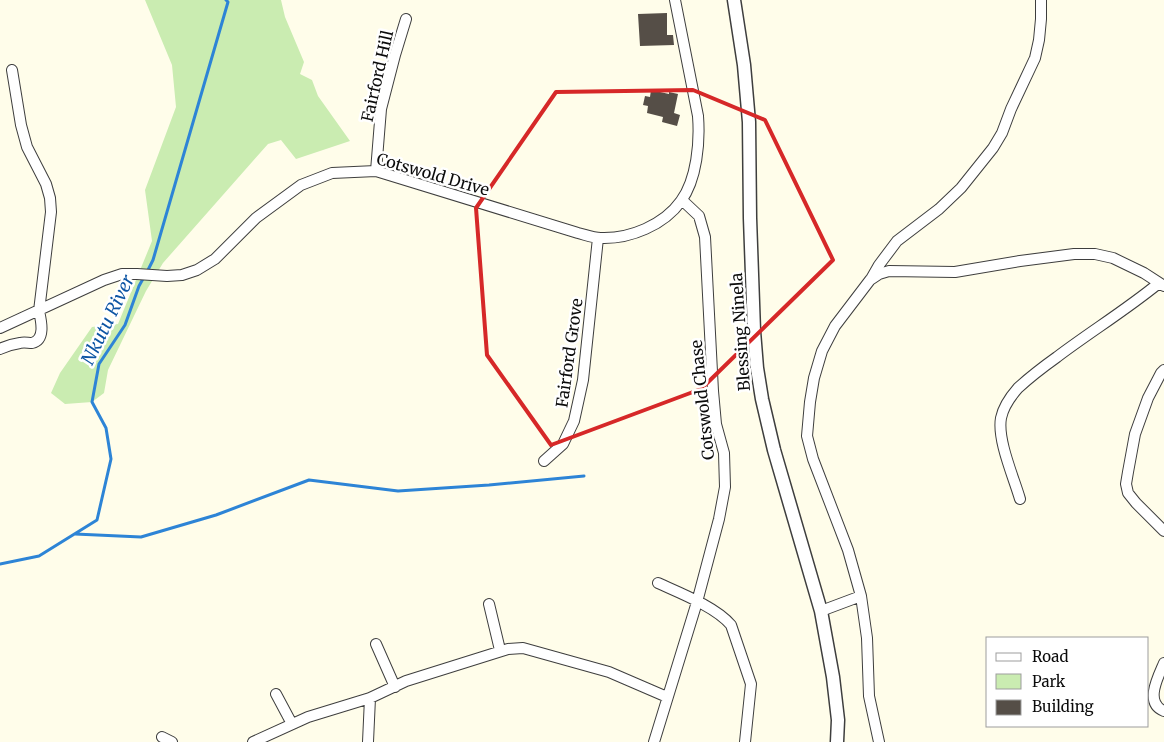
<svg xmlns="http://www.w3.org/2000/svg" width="1164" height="742" font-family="Merriweather,serif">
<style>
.green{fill:#caecb1}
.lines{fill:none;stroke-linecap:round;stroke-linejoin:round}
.stream{stroke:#2d84d6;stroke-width:3}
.building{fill:#554e47}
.minor-casing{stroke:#3e3e3e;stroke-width:12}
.tertiary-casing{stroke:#3e3e3e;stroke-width:15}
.minor{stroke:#fff;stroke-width:10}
.tertiary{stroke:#fff;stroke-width:12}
.marked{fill:none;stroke:#d62828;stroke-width:4;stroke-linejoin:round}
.labels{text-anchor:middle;stroke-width:5;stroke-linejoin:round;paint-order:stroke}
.street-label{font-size:16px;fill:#0b0b0b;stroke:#fff}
.water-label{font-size:18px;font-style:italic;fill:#0d55a4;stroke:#fff}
</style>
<rect width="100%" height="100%" fill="#fffdea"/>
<!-- green -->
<path class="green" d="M145 0H281L285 17 304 62 300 74 312 80 318 96 350 141 296 159 281 140 268 144 163 263 146 291 108 370 104 393 92 402 65 404 51 393 60 373 92 327 118 324 152 241 145 190 176 107 172 65Z"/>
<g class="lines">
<!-- stream -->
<path class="stream" d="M147 272 153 260 228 2 226 0
M75 534 141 537 216 515 309 480 398 491 489 485 584 476
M0 564 39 556 97 520 111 459 106 428 92 402 99 364 125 325 139 286 144 277"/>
</g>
<!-- building -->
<path class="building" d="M667 13V35H673L674 45 640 46 638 14Z
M651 90 669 94V92L678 94 674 113 680 115 677 126 662 122 663 117 647 113 648 106 643 105 645 96 650 97Z"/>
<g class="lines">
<!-- minor casing -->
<g class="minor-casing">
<path id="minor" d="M376 171 381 109 395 55 406 19
M871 279 879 265 897 241 939 209 961 188 993 148 1002 133 1011 109 1035 58 1039 40 1041 19V0
M0 328 104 280 122 274H137L167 276 182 275 197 270 215 259 256 218 301 185 332 173 376 171 578 233C586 235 593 238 601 238 630 239 664 225 681 201 697 179 700 142 698 116L675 0
M0 349C6 346 13 344 20 343 24 342 28 343 32 343 46 340 41 320 39 311L51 212 50 198 46 184 27 147 21 125 12 70
M1164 370 1161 373 1148 398 1135 434 1128 472 1126 484 1128 493 1136 503 1164 531
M544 461 563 444 574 421 583 380 598 238
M1020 499C1014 478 997 440 1001 418 1003 408 1011 396 1018 388 1030 377 1043 367 1057 357 1090 332 1126 310 1159 283
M658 583C680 593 716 607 731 625L751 684 745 742
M489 604 500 650
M821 611 861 596
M376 644 395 687
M1164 663C1158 677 1144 703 1164 711
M276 694 292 724
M162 737 172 742
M253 742 308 717 370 698 406 681 508 649 523 648 609 672 667 697
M368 742 370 698
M654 742 697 602 719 519 725 487 724 453 716 424 713 391 705 237 699 216 682 200
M879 742 869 696 867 638 861 596 848 550 813 459 807 436 810 402 814 378 822 351 835 326 870 280 879 274 889 271 955 272 1020 261 1074 254H1095L1113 258 1144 273 1164 286"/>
</g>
<!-- tertiary casing -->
<g class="tertiary-casing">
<path id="tertiary" d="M734 0 744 65 749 122 750 218 754 331 757 368 762 399 774 450 821 611 833 677 838 720 837 742"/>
</g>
<!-- minor -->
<use href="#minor" class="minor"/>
<!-- tertiary -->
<use href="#tertiary" class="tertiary"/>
</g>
<!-- marked area -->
<path class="marked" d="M693 90 765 120 833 260 701 389 551 445 487 355 476 208 556 92Z"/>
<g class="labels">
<!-- street labels -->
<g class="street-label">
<text transform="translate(377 76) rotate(-77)" y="6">Fairford Hill</text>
<text transform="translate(433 174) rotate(16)" y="6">Cotswold Drive</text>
<text transform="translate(740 332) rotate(-94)" y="6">Blessing Ninela</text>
<text transform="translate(569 353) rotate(-82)" y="6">Fairford Grove</text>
<text transform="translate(702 400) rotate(-96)" y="6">Cotswold Chase</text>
</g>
<!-- water labels -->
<g class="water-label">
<text transform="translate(108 320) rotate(-64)" y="6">Nkutu River</text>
</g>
</g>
<!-- legend -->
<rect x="986" y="637" width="162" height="90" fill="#ffffff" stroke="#9d9d9d"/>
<rect x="996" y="653" width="25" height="8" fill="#ffffff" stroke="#9d9d9d"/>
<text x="1032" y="662" font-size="15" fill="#0b0b0b">Road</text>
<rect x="996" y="674" width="25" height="15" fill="#caecb1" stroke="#9d9d9d"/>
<text x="1032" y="687" font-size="15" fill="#0b0b0b">Park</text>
<rect x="996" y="700" width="25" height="15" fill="#554e47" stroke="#9d9d9d"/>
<text x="1032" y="712" font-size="15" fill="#0b0b0b">Building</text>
</svg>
